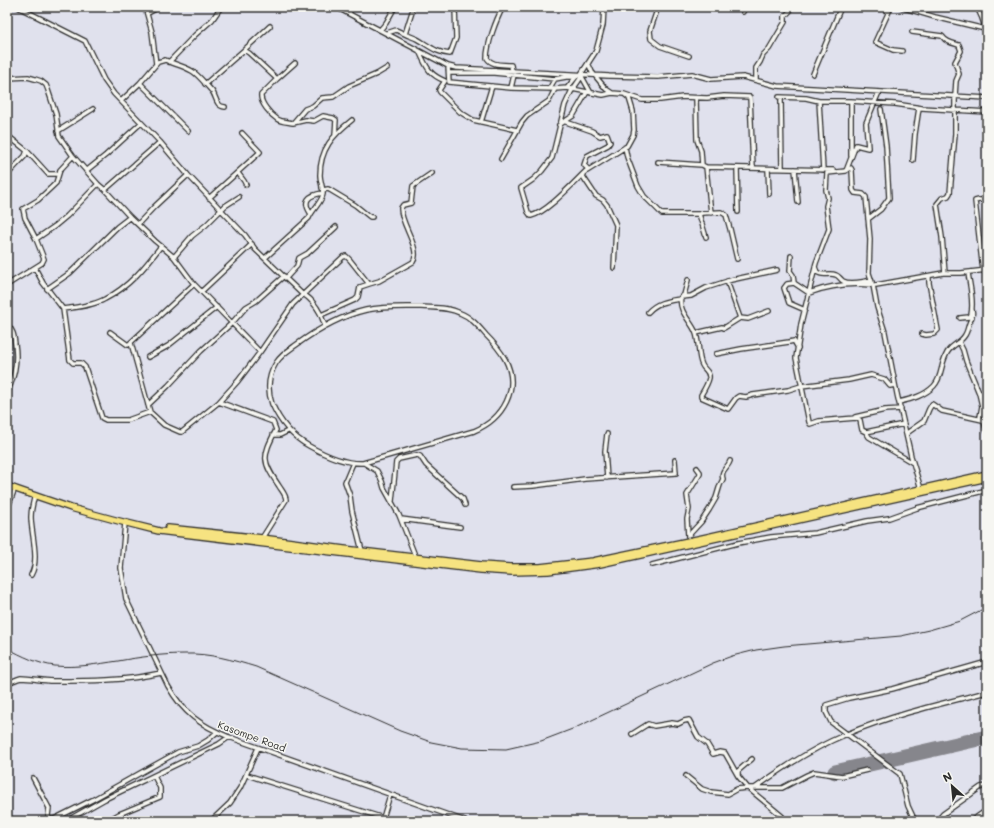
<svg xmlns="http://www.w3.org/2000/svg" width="994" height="828" font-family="Mali,sans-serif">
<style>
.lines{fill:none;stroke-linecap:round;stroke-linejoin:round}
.runway{stroke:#86868c;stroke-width:15}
.minor-casing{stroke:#2b2b2b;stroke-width:6}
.highway-casing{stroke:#2b2b2b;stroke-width:8}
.minor{stroke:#f6f6f2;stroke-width:3.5}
.highway{stroke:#f6e381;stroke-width:5.5}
.rail{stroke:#2b2b2b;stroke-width:1}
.labels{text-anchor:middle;stroke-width:3;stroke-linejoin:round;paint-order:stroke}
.street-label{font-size:10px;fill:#2b2b2b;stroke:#f6f6f2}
</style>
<rect width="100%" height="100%" fill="#e0e1ed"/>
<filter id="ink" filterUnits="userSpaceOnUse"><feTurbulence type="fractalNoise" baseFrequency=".025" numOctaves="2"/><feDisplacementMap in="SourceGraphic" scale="8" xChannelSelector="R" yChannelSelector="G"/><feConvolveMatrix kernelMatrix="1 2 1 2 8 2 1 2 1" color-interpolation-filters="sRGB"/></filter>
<g filter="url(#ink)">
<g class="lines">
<!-- runway -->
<path class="runway" d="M835 772 987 737"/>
<!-- minor casing -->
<g class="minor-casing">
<path id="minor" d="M18 7 85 41 104 80 114 94 160 142 188 175 245 235 255 249 302 294C309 296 317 307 320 313 322 317 323 321 325 326
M145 7 152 32 156 64
M336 7 448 66 456 68 609 76 658 77 692 74 711 79 743 77 777 86 987 98
M503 7C496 20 487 44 487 58 492 66 502 64 511 65L512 71
M658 7 650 31 651 39 660 46 689 56
M884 7 888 13
M891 7 875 42 893 50 902 51
M901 7 935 17 985 29
M977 7 982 18 987 34
M412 12 405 34C409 36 413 37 417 39 428 45 436 53 450 54L456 38 455 7
M743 12 744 7
M148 13 159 7
M349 13 352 7
M380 30 386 23 395 7
M912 32 942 36C946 42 952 43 959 45L961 51 955 62 959 74 956 81 955 96V134L950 193 948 196 942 198 937 204 942 237 945 273
M387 33 396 30 405 34
M244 50 270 26
M419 51C427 67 428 74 445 81L439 90 440 92 460 112 473 120 517 130
M169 62 195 35 212 20 221 7
M448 66 449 82 511 88
M449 73H494L555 79 566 77H576
M813 74 841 7
M514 75 511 88 555 89 567 88 603 95 612 93
M581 75 591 93
M7 78 28 77 35 79 41 81 46 85 48 90 56 114 59 136 73 156 98 184 105 190 130 217 155 241 174 257 194 284 260 352
M277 79 261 95C260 103 271 115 277 119 281 122 289 122 293 123L305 109 313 106 322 98 333 97 349 86 377 74 387 68
M756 80V68L760 62 763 55 769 49 785 22V16L790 11 791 7
M140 83 158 62 165 60C174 64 184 66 192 71 199 75 206 85 212 91 217 97 215 106 225 107
M205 84 244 50 249 53 277 79 295 63
M7 85 9 79
M567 88 576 77 581 74 596 51 603 25 604 7
M549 89 555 79
M879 92 866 123 868 148 856 145 846 171 827 173 826 190 828 198 826 206 829 229 816 263 815 267 817 272C823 277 829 272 836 275 839 276 840 279 843 281 850 285 860 282 867 281L870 282 871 285H876L943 273H961L987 270
M624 94 642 100H660L683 97 707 98 724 96 750 97 753 168
M779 97 806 98 819 101H851L895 104 922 108 987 112
M696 98 697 140 701 151 702 165
M781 100 782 169
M121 101 140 83 188 131
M819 101 823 170
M851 101V156
M481 122 492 86
M566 122 592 131 600 136 607 134 610 142 608 145 587 156 584 165 588 169C575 181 548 212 531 216L528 212 521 188 534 179 542 171 552 158 565 105 571 92 582 76
M293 123 306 120 314 121 323 116 333 118 336 120 335 135
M559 125 573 116 587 92
M58 131 93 109
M7 135 27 151 25 156 7 175
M625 147 627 157 638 186 644 196 662 214H699L706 237
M27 151 48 174H58
M501 159 522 122 527 116 549 101 555 89
M913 160 915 134 919 108
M658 162 702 165 706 167 833 170
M706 167 711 213
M737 168 738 212
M768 169 769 194
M795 169 798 202
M86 171 106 155 141 123
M587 171 627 146 633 135 634 130 633 111 629 98 624 94 612 93 606 89 592 72 588 63
M238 173 244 181 246 185
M582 175 596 196 603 200 607 205 616 225 614 268
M322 188 323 190 328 189 330 190 355 205 370 217H372
M105 190 160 142
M209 198 260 152 242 133
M311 214C302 201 308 195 323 193
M699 214 702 213 721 212 726 215 730 229 737 259
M868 219 881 209 889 198 886 146 881 109
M138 224 154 207 188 175
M36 239 25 218 23 209 38 200 56 183 60 170 73 156
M791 256 790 271 793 275 794 283 809 293C828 286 851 283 871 285L872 282 869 273 870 239 866 197 863 194 855 193 853 190 852 170 851 168 846 170
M174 257 192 236 206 225 225 206 239 197
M265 258 309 218C312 210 322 202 323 194 323 187 320 181 320 175 320 149 333 135 352 120
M35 268 43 283 63 309 70 360 73 363H81L85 367 102 418 106 420H128L150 412
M815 268 801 324 796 358 809 422 810 424 819 421 856 418 860 420 862 430 866 432 904 424
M983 271 975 201 979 200H984L987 197
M286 278 297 266 299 258 308 253 336 227
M688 280 684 295 681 297C678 311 690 320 695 331 700 341 697 355 702 365 704 370 710 371 709 378 708 383 704 390 701 395V397L728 409 736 398 739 396 746 397 753 395 788 390 801 386 849 380 871 375 884 379 890 386 895 385
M794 283 787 284 784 288 789 303 805 310
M7 285 42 263 44 259 36 239 55 226 67 216 98 184
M873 285 877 307 885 332 897 394 911 456 921 489
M47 289 70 273 117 227 130 217
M202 291 252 244
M682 297 691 296 706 288 731 280 777 270
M421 307C434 308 449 307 460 313 471 317 479 327 486 335 493 342 500 350 505 359 521 389 503 419 474 431L363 463C344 464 325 455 309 446 291 436 280 422 272 404 267 390 268 376 276 363 281 355 289 350 296 345 318 329 340 316 366 310 384 306 403 307 421 307Z
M63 309C76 307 93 306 105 299 129 287 145 267 161 246
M648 312C657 302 668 301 680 299
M321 315 355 300 358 297 360 287 369 284
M740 318 748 319 769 311
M960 318 969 317 971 315C974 301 970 287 968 273
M7 324C13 330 14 335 15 344 18 363 14 377 7 394
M110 332 128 345 194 284
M696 333 722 327 724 328 740 318 727 281
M922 334 926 335 934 334 938 330 929 283V276
M959 342 963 350 966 361 979 393 982 406 980 417 984 422 987 432
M131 343 150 412 164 425 180 432H182L219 402 238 381 260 352 293 304 343 257 346 256 350 260 369 284 379 281 413 262C422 250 400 223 401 208L403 205 411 203 413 186 432 173
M716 354 741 349 789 342 794 341 798 348
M148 357 168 346 217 307
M979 392 987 399
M219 402 273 422 276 430C262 457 262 461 279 486 282 491 286 495 286 500L262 538
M899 402C912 399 924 396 934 386 943 377 940 361 949 350 954 344 961 342 965 335 967 332 968 327 969 324 971 318 974 316 972 310
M148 405 168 386 201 351 232 323 246 307 256 301 284 276
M855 417 885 410 901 409
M866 432 869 437 913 463
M607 434 605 451 607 478
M273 435H280L288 431
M907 436V433L924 421 929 409 932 404 942 411 987 421
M353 463 345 482 350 496 352 511 362 551
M364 463 377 471 382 481 384 488 399 515 416 558
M513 487 533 486 585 479 676 473 675 460
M392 501 396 462 399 459 417 455 420 456 426 465 463 499 465 505
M7 510 15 488
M401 519 460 527
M125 523 121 568 126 599 168 686C184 714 200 725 229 737L465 821
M688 536 701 522 709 510 716 498 720 485 723 479C720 470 728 468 730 461
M688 536 687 519 689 509 687 495 700 474V472L697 468
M652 565 738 543 771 537 815 533 867 521 889 518 917 508 987 490
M31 575C40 560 31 533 31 517 31 510 33 502 35 495
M7 683C12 682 16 679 21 678 32 678 42 681 52 681 89 681 125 681 161 673
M632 734 648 724 654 726 672 723 678 724 684 721 689 720 698 737 707 744 713 754 720 752 725 753 738 776
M752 759 738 771V776L748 788 782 816
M247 775 393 821
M686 776 702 789 711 792 728 794 737 789 748 788H782L807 775 814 772 842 776 867 770
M33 778 49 808 48 816 51 821
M755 788C784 767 814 747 847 734 892 715 940 704 987 692
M383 818 390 795
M50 821 92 800 178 752 198 746 208 740 217 732
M66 821 105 799 219 744 229 737
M107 821 119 814 160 797V788L154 776
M211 821 230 803 240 788 258 748
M915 821 908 806 900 774 831 722 826 712V705L849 698 892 689 987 662
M937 821 943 814 981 787 987 786
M971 821 987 810"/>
</g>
<!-- highway casing -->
<g class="highway-casing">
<path id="highway" d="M7 486 71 508 119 521 159 531 481 570 512 572 548 571 600 564 987 478
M168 528 262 538 344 549 481 565 510 567H540L593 561 703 538 987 474"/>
</g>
<!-- minor -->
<use href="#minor" class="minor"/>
<!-- highway -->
<use href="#highway" class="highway"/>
<!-- rail -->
<path class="rail" d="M7 648C22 656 38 664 55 666 76 668 98 664 118 661 140 657 163 654 185 654 209 653 233 660 256 667L400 731 431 742 462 748 506 749 541 741 575 728 713 663 732 656 756 650 784 646 901 636 929 630 960 621 987 607"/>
</g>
</g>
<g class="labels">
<!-- street labels -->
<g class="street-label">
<text transform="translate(252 736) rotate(20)" y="4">Kasompe Road</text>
</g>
</g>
<!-- margin -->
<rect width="994" height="828" fill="none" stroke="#f6f6f2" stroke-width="24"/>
<rect x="12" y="12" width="970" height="804" fill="none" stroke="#2b2b2b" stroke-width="1.5" filter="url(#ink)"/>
<!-- north arrow -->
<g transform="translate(952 786) rotate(333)" stroke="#f6f6f2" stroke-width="3" paint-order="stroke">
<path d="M0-3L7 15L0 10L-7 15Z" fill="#2b2b2b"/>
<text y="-6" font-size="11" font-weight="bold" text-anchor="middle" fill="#2b2b2b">N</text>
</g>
</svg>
